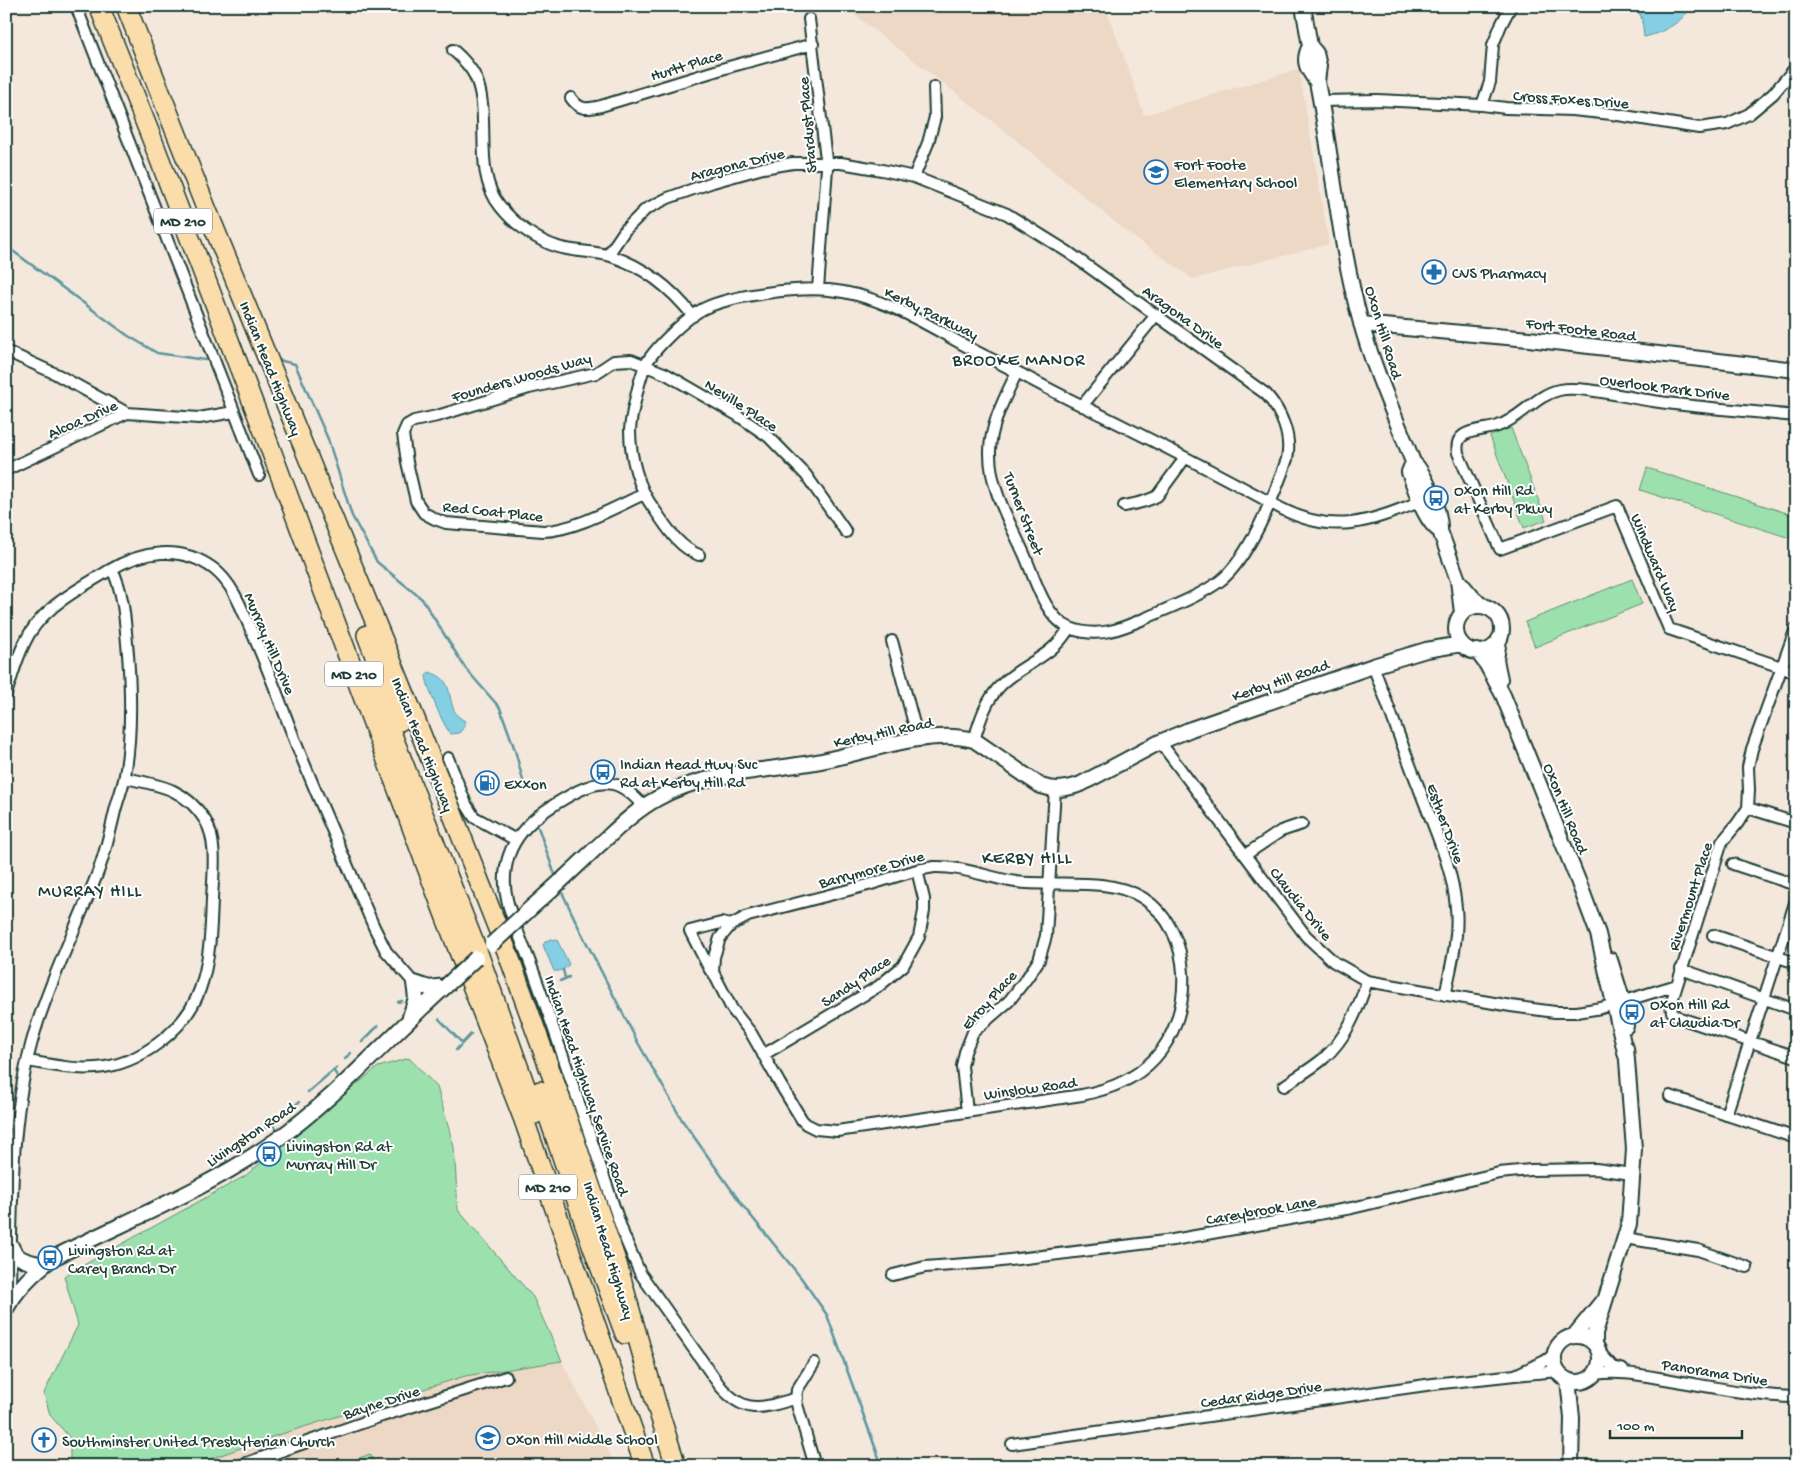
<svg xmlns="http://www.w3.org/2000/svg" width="1802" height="1472" font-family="'Gochi Hand',sans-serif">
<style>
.built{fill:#edd8c5}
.green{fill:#9ce1ad;stroke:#5e8f70}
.water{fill:#85cfe5;stroke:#5c959e}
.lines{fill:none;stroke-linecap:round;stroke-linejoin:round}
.stream{stroke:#5c959e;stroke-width:2.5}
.street-casing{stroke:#1f3d34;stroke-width:14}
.secondary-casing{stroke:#1f3d34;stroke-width:18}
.highway-casing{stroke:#1f3d34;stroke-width:22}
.street{stroke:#fff;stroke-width:10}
.secondary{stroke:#fff;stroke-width:14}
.highway{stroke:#fbddab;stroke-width:19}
.secondary-bridge-casing{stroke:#1f3d34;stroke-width:18;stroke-linecap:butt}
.secondary-bridge{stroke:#fff;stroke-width:14}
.labels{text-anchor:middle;stroke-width:4;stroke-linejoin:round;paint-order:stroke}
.shield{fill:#fff;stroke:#627771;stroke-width:1}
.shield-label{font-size:15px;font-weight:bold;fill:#1f3d34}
.street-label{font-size:16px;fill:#1f3d34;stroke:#fff}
.poi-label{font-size:16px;fill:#1f3d34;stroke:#fff;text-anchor:start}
.neighbourhood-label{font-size:18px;letter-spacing:1px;fill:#1f3d34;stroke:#fff}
</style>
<rect width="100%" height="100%" fill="#f4e8dd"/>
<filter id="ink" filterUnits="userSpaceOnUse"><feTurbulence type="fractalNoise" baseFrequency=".02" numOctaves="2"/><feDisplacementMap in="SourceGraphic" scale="10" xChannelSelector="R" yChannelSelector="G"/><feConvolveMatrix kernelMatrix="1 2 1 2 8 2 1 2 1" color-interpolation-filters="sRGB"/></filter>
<g filter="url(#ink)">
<!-- built -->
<path class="built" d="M843 6H1105L1134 84 1144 115 1299 69 1329 244 1193 279 1128 233 1005 131Z
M562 1361 616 1466H190L269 1438 465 1376Z"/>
<!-- green -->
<path class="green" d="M1511 428 1546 520 1524 528 1490 436Z
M1647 468 1796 516V540L1640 490Z
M1632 579 1642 604 1535 647 1525 622Z
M409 1058 437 1087 454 1147 458 1210 533 1297 562 1361 465 1376 269 1438 190 1466H68L70 1460V1438L50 1415 44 1393 78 1325 64 1276 245 1176 378 1067Z
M370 1454 375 1466H339Z"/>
<!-- water -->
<path class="water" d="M1636 6H1691C1684 22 1660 34 1644 37L1642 19Z
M429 672C455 679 446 697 456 714 458 717 462 719 465 721V726L459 733 451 734C444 728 427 687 426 676Z
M551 939 557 940 569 964C566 969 560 972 554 971L543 945 546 941Z"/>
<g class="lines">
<!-- stream -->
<path class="stream" d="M6 246 127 335 157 353 205 360
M278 360 295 364 328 439 352 516 377 562 422 599 466 669 500 708 515 750 525 788
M538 827 556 878
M560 888 579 928 637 1041 682 1120 743 1206 802 1279 827 1315 882 1466
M563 970 565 978
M560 981 569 977
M398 1002 402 1001
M439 1019 462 1043
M362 1042 378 1026
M456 1050 471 1034
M345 1059 350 1053
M333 1070 338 1077
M308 1092 336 1068
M287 1112 299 1102
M272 1123 276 1129
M256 1135 274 1122
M227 1162 223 1155 232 1151"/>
<!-- street casing -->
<g class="street-casing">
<path id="street" d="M76 6 259 475
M809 19 827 168 818 289
M453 50C462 58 470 66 475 76 493 115 471 170 500 206 514 224 536 240 558 247 575 252 594 251 611 256 645 267 671 288 693 316
M571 98C580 111 587 109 601 106L725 68 813 44
M1320 101 1377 100 1482 105 1506 108 1572 110 1612 114 1699 128 1727 124 1749 114 1773 94 1796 67
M1482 105 1490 82 1493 45 1501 25 1511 6
M914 177 928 143 935 117 934 87
M608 255 625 230 646 209 668 198 713 182 763 168 793 163H841L882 170 914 177 1007 214 1068 252 1266 394C1281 411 1292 436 1287 459 1276 492 1248 560 1220 581 1198 597 1171 607 1146 618 1121 629 1097 639 1070 628 1045 618 1035 579 1025 556 1011 524 990 490 990 454 989 427 1006 395 1017 372
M6 351 56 374 127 413
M1082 406 1156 315
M1796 416C1748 411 1700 408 1653 401 1629 398 1581 385 1559 390 1536 395 1521 418 1498 426 1480 432 1453 428 1458 453L1500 549 1617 506 1669 629 1796 672
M6 470 127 413 199 418 234 412
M644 494C616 507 573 531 543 531L446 523 435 519 424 513 416 501 407 462 403 434 407 425 414 421 437 416 529 388 596 373 614 361 631 360 666 374 737 415 769 437 806 475 846 532
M1124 506C1135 504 1147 502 1157 496L1185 458
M699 555C677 546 667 527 654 509 638 488 630 456 630 430 631 415 635 402 638 388 640 381 642 373 645 366 653 349 688 316 705 308 733 295 798 287 829 290 886 295 934 330 983 355 1017 371 1049 390 1083 406 1150 439 1217 473 1282 509 1338 537 1373 520 1427 499
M1796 628 1752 749 1748 767 1749 790 1748 808 1737 824 1722 842 1671 1004 1672 1012 1680 1018 1796 1057
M892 641 918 739
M1373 666C1389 707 1403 748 1419 788 1433 826 1453 867 1456 908 1459 937 1451 967 1445 995
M6 694C12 677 16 660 24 644 40 608 76 591 108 571 141 551 181 544 214 569 233 584 242 609 251 630 268 668 282 707 297 746 322 807 348 867 374 927L386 951 414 983
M974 740C980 720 986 700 1001 685 1023 663 1052 658 1069 628
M1160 742 1306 936 1334 962 1367 981 1511 1006 1555 1012H1577L1601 1008 1677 985
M448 758 466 804 474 817 516 840
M644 807C623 783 608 776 578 791 546 808 512 829 506 867 501 894 512 916 521 940 528 957 534 973 540 990 569 1072 596 1154 624 1236L640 1273 720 1386C746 1416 762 1408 797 1398
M1748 808 1796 823
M1245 855 1281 831 1302 824
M1733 864 1796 885
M934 867C962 866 989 878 1016 882 1056 887 1108 876 1143 898 1195 931 1194 1016 1155 1058 1135 1080 1110 1089 1082 1095L837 1131 816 1129 806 1124 802 1120 780 1084 751 1033 732 1009 713 972 714 957 720 938 731 925 748 916 868 885 917 870Z
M1713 935 1796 963
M1681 969 1796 1010
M713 972 710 970 690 931 721 923 731 925
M763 1055 879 986 903 966 919 937 924 911V899L917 870
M28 1061C51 1065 73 1070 96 1068 139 1065 186 1030 200 989 210 961 211 929 212 899 213 876 218 841 205 820 185 788 159 785 125 778
M1284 1086C1297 1077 1311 1069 1323 1059 1346 1039 1358 1010 1367 981
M1670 1096 1796 1138
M967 1112 962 1066 965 1052 973 1032 1009 1001 1027 978 1039 960 1046 936 1055 789
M1726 1115 1796 900
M1625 1238 1698 1250 1747 1267
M893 1275 925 1267 993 1262 1173 1240 1352 1208 1499 1173 1530 1170 1596 1169 1632 1174
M16 1291 10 1287C12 1202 10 1113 35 1031 51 978 76 928 96 877 105 855 110 833 115 811 118 799 123 787 125 775 132 735 131 694 128 654 125 625 125 595 112 569
M1600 1353 1613 1367 1623 1370
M1555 1354 1545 1361 1515 1375 1558 1371
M814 1363 797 1390 796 1401 815 1466
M1595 1374C1620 1370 1645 1376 1671 1380 1712 1387 1754 1396 1796 1397
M1012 1444 1433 1384 1515 1375
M238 1466 382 1416 506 1377"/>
</g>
<!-- secondary casing -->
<g class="secondary-casing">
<path id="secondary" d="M1303 6 1310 46 1316 53 1319 66 1317 82C1333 162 1339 244 1361 323 1374 370 1395 416 1413 462 1426 474 1441 513 1440 531L1458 580 1462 613
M1310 46C1302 61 1307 69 1317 82
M1361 324 1529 339 1796 370
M1413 462 1409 472C1416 490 1424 521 1440 531
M1458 580 1474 599 1486 607
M1456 629a23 23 0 1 1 46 0a23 23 0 1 1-46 0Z
M1499 639 1496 660 1500 679
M1477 651 1487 665 1503 695 1579 883 1598 934 1626 1056
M532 907C554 888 575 868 596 848 616 830 634 811 658 798 709 770 769 772 826 760 870 751 931 728 974 740L1041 786C1055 791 1067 789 1081 784L1160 742 1191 729 1373 666 1426 650 1462 644
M1610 960 1623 1002 1626 1026
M410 1017 416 998 414 983 429 988 446 986
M11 1246C17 1261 29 1262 44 1265
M6 1309C18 1287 34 1272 53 1258 128 1220 206 1190 275 1141 338 1097 388 1037 446 986
M1574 1336 1601 1303
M1554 1359a23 23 0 1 1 46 0a23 23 0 1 1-46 0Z
M1595 1344V1333L1629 1224 1634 1149 1626 1048
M1568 1380 1572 1418 1571 1466"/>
</g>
<!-- highway casing -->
<g class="highway-casing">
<path id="highway" d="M99 6 150 134 266 437 443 910 524 1120 645 1466
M126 6 206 208 413 714 508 954 563 1106 617 1264 656 1403 676 1466
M367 635 400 721
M372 684 479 956 535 1114
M540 1091 590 1239 625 1334"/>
</g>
<!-- street -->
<use href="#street" class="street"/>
<!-- secondary -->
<use href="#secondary" class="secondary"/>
<!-- highway -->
<use href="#highway" class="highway"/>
<!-- secondary-bridge casing -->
<g class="secondary-bridge-casing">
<path id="secondary-bridge" d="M492 944 532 907
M446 986 476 958"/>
</g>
<!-- secondary-bridge -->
<use href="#secondary-bridge" class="secondary-bridge"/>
</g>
</g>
<!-- icons -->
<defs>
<g id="school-ring" transform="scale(1.25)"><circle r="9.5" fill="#fff" stroke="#1f6fb2" stroke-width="1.5"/><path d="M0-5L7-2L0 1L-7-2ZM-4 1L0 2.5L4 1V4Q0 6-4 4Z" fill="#1f6fb2"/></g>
<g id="pharmacy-ring" transform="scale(1.25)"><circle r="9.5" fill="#fff" stroke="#1f6fb2" stroke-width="1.5"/><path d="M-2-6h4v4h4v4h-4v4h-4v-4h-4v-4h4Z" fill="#1f6fb2"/></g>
<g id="bus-ring" transform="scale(1.25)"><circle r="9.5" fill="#fff" stroke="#1f6fb2" stroke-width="1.5"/><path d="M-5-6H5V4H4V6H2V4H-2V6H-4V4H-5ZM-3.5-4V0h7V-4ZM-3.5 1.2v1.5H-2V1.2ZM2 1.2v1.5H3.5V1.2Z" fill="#1f6fb2"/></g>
<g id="fuel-ring" transform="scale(1.25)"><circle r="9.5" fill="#fff" stroke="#1f6fb2" stroke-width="1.5"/><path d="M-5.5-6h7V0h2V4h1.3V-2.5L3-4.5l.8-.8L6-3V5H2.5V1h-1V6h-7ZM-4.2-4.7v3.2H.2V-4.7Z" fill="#1f6fb2"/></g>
<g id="church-ring" transform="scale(1.25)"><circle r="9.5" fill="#fff" stroke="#1f6fb2" stroke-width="1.5"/><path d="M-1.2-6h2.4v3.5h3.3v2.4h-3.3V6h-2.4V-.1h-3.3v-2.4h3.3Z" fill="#1f6fb2"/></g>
</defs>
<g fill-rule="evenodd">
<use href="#school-ring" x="1156" y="172"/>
<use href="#pharmacy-ring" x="1434" y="272"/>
<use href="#bus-ring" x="1436" y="498"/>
<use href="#bus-ring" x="603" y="772"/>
<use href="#fuel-ring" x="487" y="783"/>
<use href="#bus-ring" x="1632" y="1012"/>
<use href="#bus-ring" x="269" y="1154"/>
<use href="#bus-ring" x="50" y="1258"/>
<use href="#school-ring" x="488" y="1438"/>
<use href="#church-ring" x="44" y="1440"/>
</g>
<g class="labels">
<!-- shield labels -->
<g class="shield">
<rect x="154" y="208.5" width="58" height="25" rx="4"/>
<rect x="325" y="661.5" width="58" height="25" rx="4"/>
<rect x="519" y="1174.5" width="58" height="25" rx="4"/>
</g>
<g class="shield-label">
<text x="183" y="226">MD 210</text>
<text x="354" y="679">MD 210</text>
<text x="548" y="1192">MD 210</text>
</g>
<!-- street labels -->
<g class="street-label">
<text transform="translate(686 64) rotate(-17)" y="6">Hurtt Place</text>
<text transform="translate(1571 98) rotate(4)" y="6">Cross Foxes Drive</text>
<text transform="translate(806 125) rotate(-95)" y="6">Stardust Place</text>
<text transform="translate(737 163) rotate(-14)" y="6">Aragona Drive</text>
<text transform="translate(932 312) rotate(26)" y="6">Kerby Parkway</text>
<text transform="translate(1184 316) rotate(36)" y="6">Aragona Drive</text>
<text transform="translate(1581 328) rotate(7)" y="6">Fort Foote Road</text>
<text transform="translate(1385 332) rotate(73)" y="6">Oxon Hill Road</text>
<text transform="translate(272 368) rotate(68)" y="6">Indian Head Highway</text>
<text transform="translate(521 376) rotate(-16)" y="6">Founders Woods Way</text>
<text transform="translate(1665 386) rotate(7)" y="6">Overlook Park Drive</text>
<text transform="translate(742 404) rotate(33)" y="6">Neville Place</text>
<text transform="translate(82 418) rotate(-24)" y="6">Alcoa Drive</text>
<text transform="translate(493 510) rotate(6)" y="6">Red Coat Place</text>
<text transform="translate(1025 513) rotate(69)" y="6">Turner Street</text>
<text transform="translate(1657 562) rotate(67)" y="6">Windward Way</text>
<text transform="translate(271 643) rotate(67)" y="6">Murray Hill Drive</text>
<text transform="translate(1280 679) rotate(-19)" y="6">Kerby Hill Road</text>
<text transform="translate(883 731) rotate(-12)" y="6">Kerby Hill Road</text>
<text transform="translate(424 744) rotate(68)" y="6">Indian Head Highway</text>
<text transform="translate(1567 808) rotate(68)" y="6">Oxon Hill Road</text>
<text transform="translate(1447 823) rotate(70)" y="6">Esther Drive</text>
<text transform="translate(871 868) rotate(-15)" y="6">Barrymore Drive</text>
<text transform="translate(1689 896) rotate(-72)" y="6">Rivermount Place</text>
<text transform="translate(1302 903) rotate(51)" y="6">Claudia Drive</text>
<text transform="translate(855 980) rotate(-34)" y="6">Sandy Place</text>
<text transform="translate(988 999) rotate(-48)" y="6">Elroy Place</text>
<text transform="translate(588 1085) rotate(71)" y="6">Indian Head Highway Service Road</text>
<text transform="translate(1030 1087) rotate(-8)" y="6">Winslow Road</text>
<text transform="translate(250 1133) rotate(-34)" y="6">Livingston Road</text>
<text transform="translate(1261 1209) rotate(-10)" y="6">Careybrook Lane</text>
<text transform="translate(610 1250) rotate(73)" y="6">Indian Head Highway</text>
<text transform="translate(1715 1371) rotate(9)" y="6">Panorama Drive</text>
<text transform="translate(1261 1393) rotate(-8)" y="6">Cedar Ridge Drive</text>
<text transform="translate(381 1401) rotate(-18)" y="6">Bayne Drive</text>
</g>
<!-- poi labels -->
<g class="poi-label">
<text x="1174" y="169">Fort Foote<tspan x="1174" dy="18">Elementary School</tspan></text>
<text x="1452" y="278">CVS Pharmacy</text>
<text x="1454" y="495">Oxon Hill Rd<tspan x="1454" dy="18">at Kerby Pkwy</tspan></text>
<text x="620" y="769">Indian Head Hwy Svc<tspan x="620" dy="18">Rd at Kerby Hill Rd</tspan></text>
<text x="504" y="789">Exxon</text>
<text x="1650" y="1009">Oxon Hill Rd<tspan x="1650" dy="18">at Claudia Dr</tspan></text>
<text x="286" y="1151">Livingston Rd at<tspan x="286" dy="18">Murray Hill Dr</tspan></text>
<text x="68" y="1255">Livingston Rd at<tspan x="68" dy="18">Carey Branch Dr</tspan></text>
<text x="506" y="1444">Oxon Hill Middle School</text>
<text x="62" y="1446">Southminster United Presbyterian Church</text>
</g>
<!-- neighbourhood labels -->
<g class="neighbourhood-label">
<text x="1019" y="365">BROOKE MANOR</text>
<text x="1027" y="863">KERBY HILL</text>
<text x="90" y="896">MURRAY HILL</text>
</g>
</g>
<!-- margin -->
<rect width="1802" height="1472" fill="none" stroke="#fff" stroke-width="25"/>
<rect x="12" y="12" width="1777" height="1447" fill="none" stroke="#1f3d34" stroke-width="2" filter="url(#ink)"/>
<!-- scale -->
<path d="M1610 1430v8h132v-8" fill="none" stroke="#1f3d34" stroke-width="2.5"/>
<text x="1617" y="1430" font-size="15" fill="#1f3d34" stroke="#ffffff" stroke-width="4" paint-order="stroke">100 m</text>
</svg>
